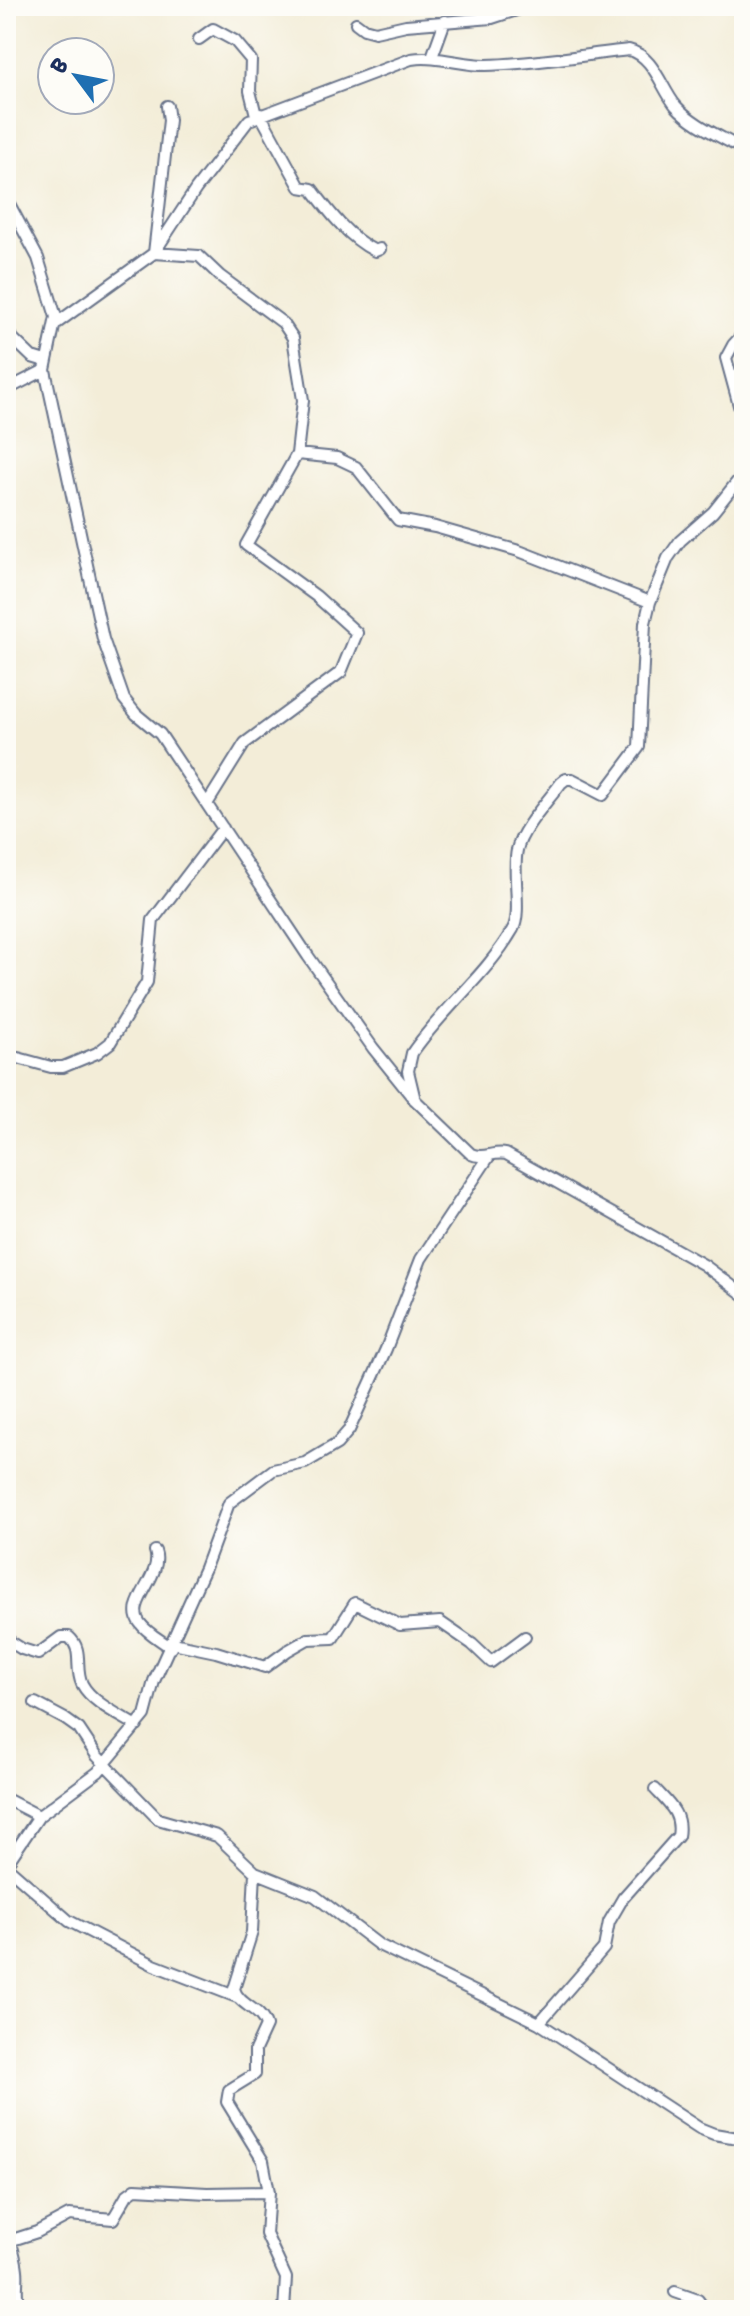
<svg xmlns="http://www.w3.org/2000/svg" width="750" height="2316" font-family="'Shantell Sans',sans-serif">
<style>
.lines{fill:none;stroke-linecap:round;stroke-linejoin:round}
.minor-casing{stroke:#677289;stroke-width:14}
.minor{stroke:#fff;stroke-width:10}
</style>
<rect width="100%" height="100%" fill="#fdfcf7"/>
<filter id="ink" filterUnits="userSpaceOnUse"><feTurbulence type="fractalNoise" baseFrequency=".0125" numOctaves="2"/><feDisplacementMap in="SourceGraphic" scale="16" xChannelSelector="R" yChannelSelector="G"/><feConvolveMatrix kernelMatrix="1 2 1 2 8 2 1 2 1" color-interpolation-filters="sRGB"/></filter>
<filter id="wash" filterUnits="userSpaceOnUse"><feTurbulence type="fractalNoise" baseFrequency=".006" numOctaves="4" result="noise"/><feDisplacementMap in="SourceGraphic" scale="32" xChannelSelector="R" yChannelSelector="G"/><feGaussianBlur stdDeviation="1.8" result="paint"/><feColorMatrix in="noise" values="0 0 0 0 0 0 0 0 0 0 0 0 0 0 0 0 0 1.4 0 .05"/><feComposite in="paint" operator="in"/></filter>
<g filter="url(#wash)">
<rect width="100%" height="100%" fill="#f3edd8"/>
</g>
<g filter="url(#ink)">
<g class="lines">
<!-- minor casing -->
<g class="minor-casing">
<path id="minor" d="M356 23 364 29 375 32 406 25 492 18 529 6
M199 39 213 29 235 41 251 60 250 91 256 115
M432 57 445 21
M167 106 169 120 154 253 199 256 220 276 283 323 293 338 303 400 297 454 246 545 316 596 357 633 341 672 245 743 207 804
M260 114 300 187 312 189C329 212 349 238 375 251L380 249
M6 198 38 258 56 317 45 370 103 639 124 699 136 714 160 734 308 956 373 1048 414 1099 471 1154C483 1160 493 1151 506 1154L704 1265 744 1295
M57 323 154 253 196 189 249 120 411 59C437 55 460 65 486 65 533 64 582 55 629 50 654 56 661 88 676 106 693 125 722 137 744 150
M6 332 32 357 45 361
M744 333 733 345 726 358 744 424
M6 390 45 370
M297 454 337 458 356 467 398 520 435 527 519 551 650 602
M6 1060 18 1058 51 1067H63L97 1053 110 1043 147 982 153 920 223 828
M414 1096 408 1071 412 1053C442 1009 486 976 513 929 522 912 512 873 517 850 521 829 549 800 561 783L566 779H572L603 795 639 747 645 623 650 602 668 558 680 541 713 512 744 473
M155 1551C164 1576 124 1603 140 1623 147 1633 161 1640 171 1648
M6 1639 22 1649 38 1654 61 1637H69C84 1650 74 1667 82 1684 92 1703 120 1715 137 1726
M173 1643 216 1652 265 1667 287 1651 308 1639 333 1638 355 1603 400 1625 440 1622 472 1644 491 1662 525 1637
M35 1703 65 1719 79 1729 97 1756 158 1819 217 1836 255 1872 315 1896 379 1945 539 2023 699 2128 714 2134 744 2139
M6 1799 39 1816
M6 1865 39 1816 98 1772 145 1715 154 1681 205 1568 229 1503 273 1470 305 1463 337 1444 349 1430 386 1349 421 1259 490 1155
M6 1866 69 1921 154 1965 237 1997
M255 1872 252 1932 234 1989C239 2006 261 2008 266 2026L255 2050V2074L229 2090 227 2102 263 2161 269 2192 266 2234 286 2278 284 2310
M539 2023 604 1948 609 1922 623 1898 678 1836C682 1814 669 1804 655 1789
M6 2242 37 2232 69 2215 113 2219 127 2195 135 2189 207 2193 269 2192
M11 2242C13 2251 16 2260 17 2270 19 2284 12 2299 24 2310
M675 2292 698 2300 705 2310"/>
</g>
<!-- minor -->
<use href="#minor" class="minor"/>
</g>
</g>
<!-- margin -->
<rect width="750" height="2316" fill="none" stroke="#fdfcf7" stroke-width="32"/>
<!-- north arrow -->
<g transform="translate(76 76) rotate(302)"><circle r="38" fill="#fdfcf7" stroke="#a3aaba" stroke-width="2"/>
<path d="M0-6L14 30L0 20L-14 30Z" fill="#1f6fb2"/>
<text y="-12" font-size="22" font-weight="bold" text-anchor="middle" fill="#1b2f5e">B</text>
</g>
</svg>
